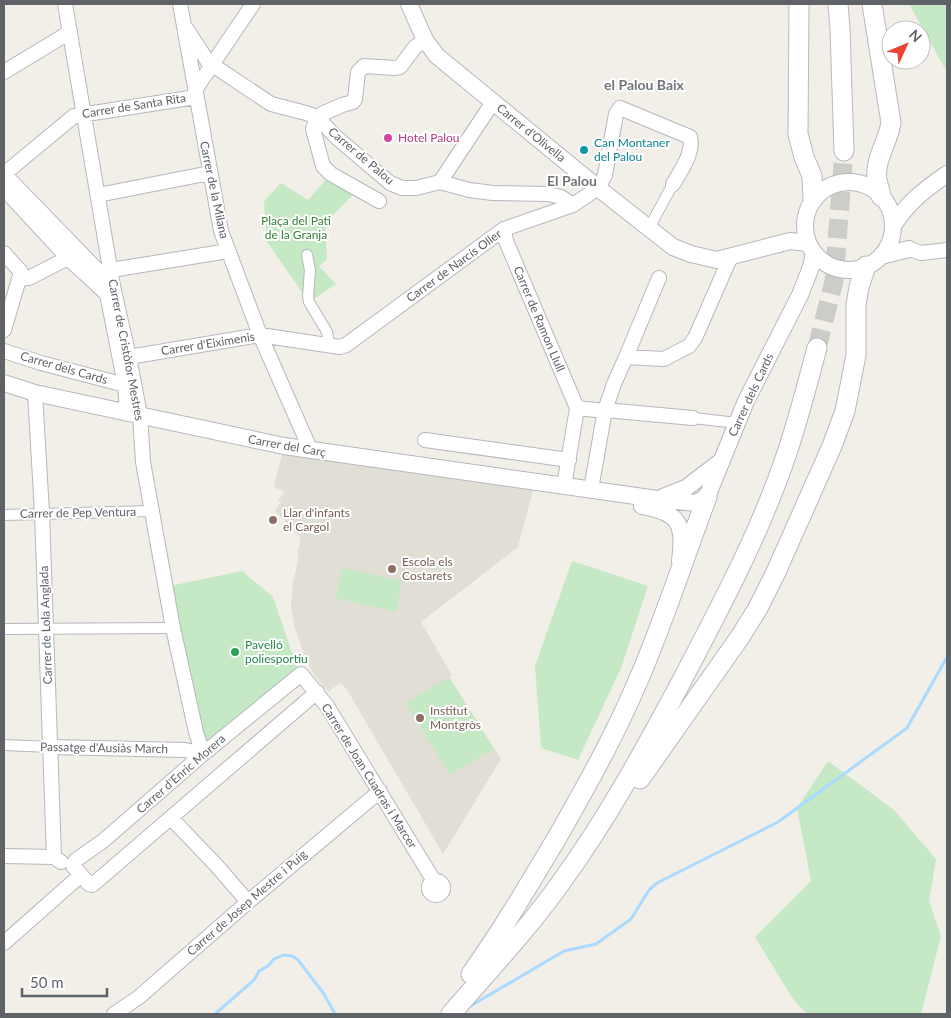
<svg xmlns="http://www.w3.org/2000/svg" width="951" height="1018" font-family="Lato,sans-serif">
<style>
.education{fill:#e1ded6}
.green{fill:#c5e8c5}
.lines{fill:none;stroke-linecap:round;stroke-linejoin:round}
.stream{stroke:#aadaff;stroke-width:3}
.secondary-tunnel{stroke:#ccccc8;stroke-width:19;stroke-dasharray:19 9;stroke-linecap:butt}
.pedestrian-casing{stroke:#b5b8bc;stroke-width:12}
.minor-casing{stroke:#b5b8bc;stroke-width:16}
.tertiary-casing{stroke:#b5b8bc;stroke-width:18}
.secondary-casing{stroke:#b6babf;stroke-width:21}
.pedestrian{stroke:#fff;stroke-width:10}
.minor{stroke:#fff;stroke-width:14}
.tertiary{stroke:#fff;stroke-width:16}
.secondary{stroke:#fff;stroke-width:19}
.hotel-dot{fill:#d1479c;stroke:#fff;stroke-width:2}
.culture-dot{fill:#0f9aa8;stroke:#fff;stroke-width:2}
.education-dot{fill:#8d6e63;stroke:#fff;stroke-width:2}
.leisure-dot{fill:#2e9e5b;stroke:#fff;stroke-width:2}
.labels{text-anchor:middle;stroke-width:4;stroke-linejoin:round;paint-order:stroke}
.street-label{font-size:12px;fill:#5f6368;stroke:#fff}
.hotel-label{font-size:12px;fill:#b23c85;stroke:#fff;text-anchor:start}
.culture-label{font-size:12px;fill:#0d838f;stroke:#fff;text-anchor:start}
.park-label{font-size:12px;fill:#348238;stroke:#fff}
.education-label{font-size:12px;fill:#785e54;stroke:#fff;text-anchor:start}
.leisure-label{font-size:12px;fill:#27864d;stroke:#fff;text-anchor:start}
.neighbourhood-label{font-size:14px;font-weight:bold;fill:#70757a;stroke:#fff}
</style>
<rect width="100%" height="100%" fill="#f1efe8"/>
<!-- education -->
<path class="education" d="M284 446 535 482 518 547 421 622 452 675 449 677 501 759 443 854 346 688 340 683 328 692 312 672 306 659 295 629 291 605 293 583 299 555 297 554 301 538 275 511 281 502 278 500 285 492 274 487Z"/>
<!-- green -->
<path class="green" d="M909 4H947V72Z
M331 174 356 192 325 223 327 259 319 266 336 284 309 302 267 242 264 201 281 183 308 200Z
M572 561 648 586 621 668 578 760 541 748 535 666Z
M342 568 402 581 396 612 335 598Z
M242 571 273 597 300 676 203 754 165 587Z
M449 677 494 749 450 775 406 703Z
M828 761 894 810 936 859 929 901 941 936 921 1014H807L793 999 755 937 811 881 797 808Z"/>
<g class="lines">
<!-- stream -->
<path class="stream" d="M467 1008 564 951 596 944 631 919 649 890 657 883 778 822 907 728 947 657
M215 1014 254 980 259 971 268 966 274 959 283 955 292 956 298 960 324 994 335 1014"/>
<!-- secondary-tunnel -->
<path class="secondary-tunnel" d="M817 348 834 281 844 151"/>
<!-- pedestrian casing -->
<g class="pedestrian-casing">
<path id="pedestrian" d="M649 228 673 184
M307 255 310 270 308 296 309 302 327 332 329 345
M693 418 737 423
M4 515 152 511
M4 629 173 628
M4 745 51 747"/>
</g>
<!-- minor casing -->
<g class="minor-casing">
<path id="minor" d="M65 4 113 286 129 357 140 415 143 462 173 628 196 732 203 754
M180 4 221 231 260 335 311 451
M186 28 208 62 271 104 306 113 317 117 336 137 390 183 402 188H416L440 182 469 190 493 193 548 194 561 197 573 205
M4 72 70 32
M195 90 253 4
M4 174 74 116 196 97
M4 179 10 180 113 286
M440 182 493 102
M4 189 68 258 107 294 125 385 127 411
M98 195 210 173
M379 201 331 174 323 166 313 129 317 117 322 114 342 105 353 102 355 99 358 72 364 66 394 68 400 67 415 47 425 40
M504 229 506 241 577 408
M909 249 921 253 947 250
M4 253 21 272 19 279
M111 270 228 251
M4 330 19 279 29 278 68 258
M4 351 41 363 125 385
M129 357 260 335 340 347 346 345 504 229 573 205 598 188 605 175 616 114 620 108 690 137C694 152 681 171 673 184
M626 357 659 278
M35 393 42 513 54 857
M577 408 605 411
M605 410 693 418
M425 440 569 460
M564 486 577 408
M591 489 605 410 614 384 626 357 664 359 689 346 695 338 731 256
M317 692 97 881 92 885 89 884 73 866V864L76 860 103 841 203 754 301 674 327 706 434 881
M51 747 185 750 203 754
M171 818 216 865 248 902
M4 856 54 857 61 862
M429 888a7 7 0 1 1 14 0a7 7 0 1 1-14 0Z
M4 943 81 875
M114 1014 139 997 248 902 380 791"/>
</g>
<!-- tertiary casing -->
<g class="tertiary-casing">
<path id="tertiary" d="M409 4 425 40 437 56 598 188 673 247 691 254 717 260 790 241 807 243
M805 226a44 44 0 1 1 88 0a44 44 0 1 1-88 0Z
M893 226C908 202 924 190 947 174
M881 256 909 249
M4 383 35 393 284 446 657 499 696 503 707 497 746 401 800 295 811 267 814 253
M663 497 686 488 720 462
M642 506C680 513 685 524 680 561"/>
</g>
<!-- secondary casing -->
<g class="secondary-casing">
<path id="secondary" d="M799 4 798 134 804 157 812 176 813 199
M838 4 840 29 844 151
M872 4 891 123C888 142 874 160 877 180 878 185 880 191 881 196
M640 779 740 637 758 608 776 572 832 446 845 411 856 355V305L859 287 866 266
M471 974C503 929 530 883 558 836 587 785 615 735 638 681 664 621 684 558 707 497
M451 1014C489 970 529 928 562 881 607 819 643 753 679 686 716 615 754 545 781 470 796 430 806 388 817 348"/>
</g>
<!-- pedestrian -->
<use href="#pedestrian" class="pedestrian"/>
<!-- minor -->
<use href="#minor" class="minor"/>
<!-- tertiary -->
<use href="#tertiary" class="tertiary"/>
<!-- secondary -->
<use href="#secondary" class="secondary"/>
</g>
<!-- markers -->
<circle class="hotel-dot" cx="388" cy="138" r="5"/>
<circle class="culture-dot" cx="584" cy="150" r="5"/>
<g class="education-dot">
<circle cx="273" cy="520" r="5"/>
<circle cx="392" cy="569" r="5"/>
<circle cx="420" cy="718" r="5"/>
</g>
<circle class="leisure-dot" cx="235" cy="652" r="5"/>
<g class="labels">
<!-- street labels -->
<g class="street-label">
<text transform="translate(134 106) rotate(-9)" y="4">Carrer de Santa Rita</text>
<text transform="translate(531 133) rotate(39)" y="4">Carrer d'Olivella</text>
<text transform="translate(361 156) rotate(40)" y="4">Carrer de Palou</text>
<text transform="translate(214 190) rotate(78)" y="4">Carrer de la Milana</text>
<text transform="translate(454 266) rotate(-36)" y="4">Carrer de Narcís Oller</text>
<text transform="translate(539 319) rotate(67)" y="4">Carrer de Ramon Llull</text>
<text transform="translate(208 344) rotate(-9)" y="4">Carrer d'Eiximenis</text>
<text transform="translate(126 350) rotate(79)" y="4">Carrer de Cristòfor Mestres</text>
<text transform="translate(64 368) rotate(16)" y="4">Carrer dels Cards</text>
<text transform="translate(751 395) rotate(-65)" y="4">Carrer dels Cards</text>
<text transform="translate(287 446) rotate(10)" y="4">Carrer del Carç</text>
<text transform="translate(78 513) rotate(-1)" y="4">Carrer de Pep Ventura</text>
<text transform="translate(46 625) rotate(-92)" y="4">Carrer de Lola Anglada</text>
<text transform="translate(104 748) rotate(1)" y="4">Passatge d'Ausiàs March</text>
<text transform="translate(181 774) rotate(-41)" y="4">Carrer d'Enric Morera</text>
<text transform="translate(369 776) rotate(58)" y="4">Carrer de Joan Cuadras i Marcer</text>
<text transform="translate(247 903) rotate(-41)" y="4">Carrer de Josep Mestre i Puig</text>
</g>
<!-- hotel labels -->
<g class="hotel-label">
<text x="398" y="142">Hotel Palou</text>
</g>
<!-- culture labels -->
<g class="culture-label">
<text x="594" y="147">Can Montaner<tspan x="594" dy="14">del Palou</tspan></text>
</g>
<!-- park labels -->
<g class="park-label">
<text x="296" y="225">Plaça del Pati<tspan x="296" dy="14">de la Granja</tspan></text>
</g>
<!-- education labels -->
<g class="education-label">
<text x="283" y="517">Llar d'infants<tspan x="283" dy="14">el Cargol</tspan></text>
<text x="402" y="566">Escola els<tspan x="402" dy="14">Costarets</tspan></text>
<text x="430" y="715">Institut<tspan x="430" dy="14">Montgròs</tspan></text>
</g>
<!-- leisure labels -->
<g class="leisure-label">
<text x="245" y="649">Pavelló<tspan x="245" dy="14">poliesportiu</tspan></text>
</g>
<!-- neighbourhood labels -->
<g class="neighbourhood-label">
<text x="644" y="90">el Palou Baix</text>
<text x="572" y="186">El Palou</text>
</g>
</g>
<!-- border -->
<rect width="951" height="1018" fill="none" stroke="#5f6368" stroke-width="10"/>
<!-- north arrow -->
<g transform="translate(906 45) rotate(46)"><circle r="24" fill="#ffffff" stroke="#bfc1c3"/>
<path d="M0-4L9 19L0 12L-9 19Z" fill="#ea4335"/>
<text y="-8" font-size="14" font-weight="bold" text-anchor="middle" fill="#5f6368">N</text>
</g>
<!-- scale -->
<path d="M22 988v8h85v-8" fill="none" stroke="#5f6368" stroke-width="2.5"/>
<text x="30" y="988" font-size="15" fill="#5f6368" stroke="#ffffff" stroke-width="4" paint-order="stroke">50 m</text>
</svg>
